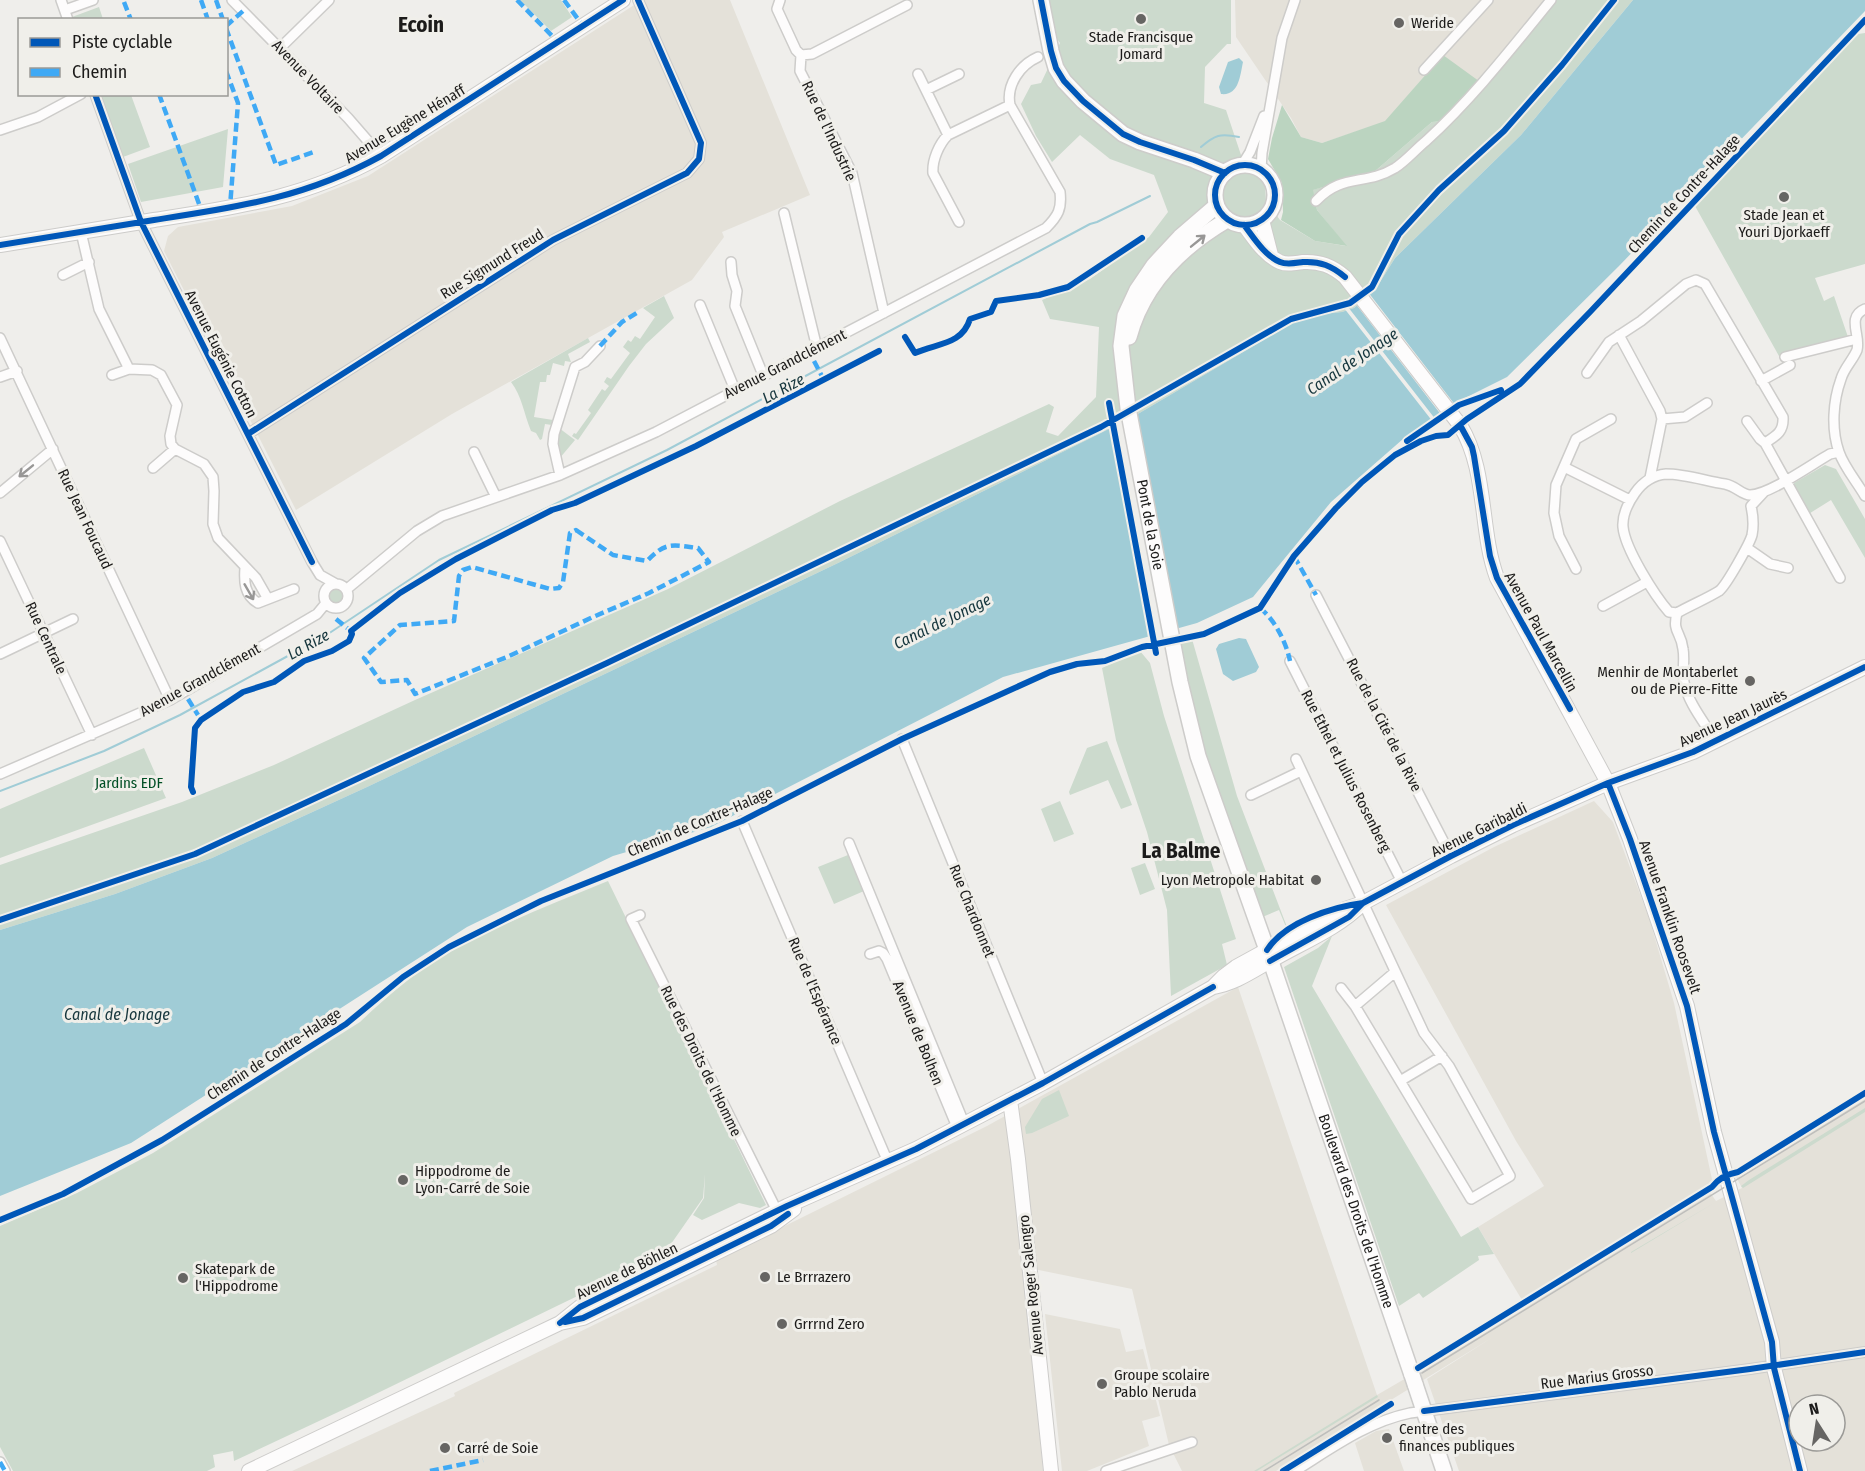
<svg xmlns="http://www.w3.org/2000/svg" width="1865" height="1471" font-family="'Fira Sans Condensed',sans-serif">
<style>
.built{fill:#e4e1d9;fill-rule:evenodd}
.green{fill:#ccdacd}
.forest{fill:#bbd4c0}
.water{fill:#a0ccd6}
.pier{fill:#efeeeb}
.lines{fill:none;stroke-linecap:round;stroke-linejoin:round}
.stream{stroke:#a0ccd6;stroke-width:2}
.street-casing{stroke:#cdccca;stroke-width:12}
.secondary-casing{stroke:#cdccca;stroke-width:16}
.primary-casing{stroke:#cdccca;stroke-width:18}
.street{stroke:#fdfcfc;stroke-width:9}
.secondary{stroke:#fdfcfc;stroke-width:14}
.primary{stroke:#fdfcfc;stroke-width:15}
.tram{stroke:#bebebc;stroke-width:1.5}
.primary-bridge-casing{stroke:#cdccca;stroke-width:18;stroke-linecap:butt}
.primary-bridge{stroke:#fdfcfc;stroke-width:15}
.quiet{stroke:#3fa9f5;stroke-width:4.5;stroke-dasharray:9 4.5;stroke-linecap:butt}
.cycleway-casing{stroke:#f0efea;stroke-width:10}
.cycleway{stroke:#0057b8;stroke-width:6}
.oneway{stroke:#989796}
.poi-dot{fill:#666563;stroke:#f0efea;stroke-width:2}
.labels{text-anchor:middle;stroke-width:6;stroke-linejoin:round;paint-order:stroke}
.poi-label{font-size:15px;fill:#1c1b1a;stroke:#f0efea;text-anchor:start}
.street-label{font-size:15px;fill:#1c1b1a;stroke:#f0efea}
.park-label{font-size:15px;fill:#004f25;stroke:#f0efea}
.water-label{font-size:16px;font-style:italic;fill:#16363d;stroke:#f0efea}
.district-label{font-size:21px;font-weight:bold;fill:#1c1b1a;stroke:#f0efea}
</style>
<rect width="100%" height="100%" fill="#efeeeb"/>
<!-- built -->
<path class="built" d="M642 0H730L810 195 722 232 724 237 692 280 452 414 296 510 164 251 168 236 178 227 292 206 368 176Z
M1235 0H1554L1484 85 1432 68 1385 122 1322 143 1301 137 1291 118 1236 37Z
M1594 801 1613 822 1649 918 1674 1003 1713 1184 1522 1300 1478 1227 1544 1186 1516 1141 1386 905 1494 847Z
M1238 987 1377 1395 1420 1370 1709 1191 1716 1201 1742 1188 1735 1175 1745 1171 1865 1097V1471H1459L1427 1379 1493 1337 1276 1471H1182L1169 1445 1132 1289 1024 1267 1043 1471H292L455 1396 454 1393 717 1265 716 1260 987 1126ZM1799 1405H1835V1441H1799Z
M1045 1314 1120 1329 1126 1352 1143 1349 1160 1416 1142 1421 1149 1446 1087 1471H1062Z
M1389 1429 1404 1471H1364L1355 1443 1376 1431Z"/>
<!-- green -->
<path class="green" d="M520 0H561L572 17 551 31Z
M1050 0H1231V44H1227L1205 67 1204 103 1226 110 1241 155 1253 173 1265 185 1266 201 1280 220 1315 241 1346 246 1317 210 1312 190 1374 172 1432 122 1455 120 1554 0H1633L1521 135 1395 258 1375 290 1354 308 1342 312 1322 314 1294 322 1131 418 838 563 367 787 212 858 115 894 0 930V865L182 802 274 765 415 700 668 589 840 501 1049 404 1054 407 1046 432 1058 436 1096 397 1099 327 1050 319 1042 300 1090 279 1149 237 1168 212 1154 175 1110 159 1080 135 1052 162 1036 136 1021 104 1031 85 1041 83 1060 43 1050 29Z
M99 7 103 19H73L72 17Z
M1865 33V264L1815 278 1824 301 1834 296 1848 337 1779 356 1695 206 1858 34Z
M100 95H131L150 147 123 157Z
M228 129 223 187 141 202 128 164Z
M664 296 674 318 646 344 629 366 578 440 572 436 574 433 576 434 591 413 588 410 602 389 605 391 609 386 604 382 607 377 611 379 630 353 623 347 628 340 631 342 635 336 640 339 655 317 643 308Z
M588 338 590 342 568 354 571 362 565 361 564 366 553 363 550 375H547L546 382H540L534 417 553 420 552 425 545 424 542 439 540 440 536 433 531 431C524 414 522 396 511 382Z
M559 428 575 440 559 459 557 439Z
M1825 465 1836 469 1865 519V558L1831 500 1807 515 1793 488 1794 483Z
M329 596a7 7 0 1 1 14 0a7 7 0 1 1-14 0Z
M1192 639 1237 796 1287 927H1286L1279 910 1260 918 1196 728 1180 642Z
M1140 651 1150 663 1164 716 1236 939 1222 944 1227 965 1171 996 1167 910 1147 832 1116 740 1102 668Z
M1107 741 1132 805 1121 809 1108 780 1070 795 1069 792 1087 748Z
M144 748 166 798 0 858V809Z
M1060 801 1074 834 1054 842 1041 809Z
M848 855 864 891 834 904 818 867Z
M1145 863 1155 889 1140 895 1131 868Z
M608 881 766 1205 760 1208 739 1203 702 1220 693 1215 704 1198 705 1174 703 1198 664 1254 351 1406 234 1461 233 1451 213 1455 215 1467 207 1471H13L0 1447V1226L77 1193 153 1153 360 1022C385 998 413 974 443 956 495 926 552 904 608 881Z
M1332 936 1312 986 1461 1237 1478 1227 1494 1254 1478 1256 1479 1260 1423 1298 1419 1293 1399 1306 1284 967 1318 948Z
M1059 1090 1069 1116 1032 1133 1026 1134 1025 1127 1042 1099Z
M1865 1108V1112L1743 1188 1741 1186 1749 1180Z
M1714 1203 1631 1253V1252Z
M1377 1395 1378 1397 1257 1471H1254Z"/>
<!-- forest -->
<path class="forest" d="M1443 55 1483 84 1455 120 1432 122 1374 172 1313 190 1317 210 1347 246 1315 241 1281 220 1283 212 1282 183 1268 159 1272 138 1282 105 1301 137 1322 143 1385 121Z"/>
<!-- water -->
<path class="water" d="M1633 0H1865V11L1619 266 1507 377 1457 402 1403 439 1331 502 1253 597 1197 623 1003 677 711 827 613 856 467 927 131 1143 0 1196V930L115 894 212 858 367 787 838 563 1131 418 1294 322 1322 314 1342 312 1354 308 1375 290 1395 258 1521 135Z
M1239 58 1243 62C1240 76 1239 96 1221 94L1219 87 1228 62Z
M1239 638 1246 639 1259 667 1256 672 1233 681 1223 674 1216 649 1219 644Z"/>
<!-- pier -->
<path class="pier" d="M1368 292 1456 406 1442 416 1355 303Z
M1348 307 1436 420 1433 422 1344 308Z
M1136 412 1178 631 1150 639 1110 425Z"/>
<g class="lines">
<!-- stream -->
<path class="stream" d="M1201 147C1215 135 1220 133 1239 137
M0 791 104 751 180 715 328 634 439 560 667 450 1090 224 1097 222 1150 196"/>
<!-- street casing -->
<g class="street-casing">
<path id="street" d="M61 0 68 20
M232 0 348 118 381 156
M780 0 777 9 796 50 801 55
M65 10 93 0
M280 48 329 0
M801 55 800 71 852 173 884 313
M801 55 812 54 907 5
M1424 70 1488 0
M918 74 948 135
M926 90 959 74
M95 94 141 222 312 562 320 575 336 584
M0 130 38 117 81 94
M1242 165 1250 152 1264 116
M1261 170 1262 153 1282 38 1295 0
M1316 201C1342 173 1365 186 1395 168 1406 161 1416 149 1426 141 1473 98 1511 49 1551 0
M784 213 817 348
M959 222 933 173C932 160 939 144 948 135L1010 105
M81 232 99 309 129 369 152 370 161 375 177 405 170 436 171 444 175 449 204 464 213 477 214 491 213 524 218 538 256 578 268 599
M731 262 732 275 737 291 735 306 763 375
M63 275 89 262
M700 305 735 390
M1865 309C1846 317 1861 335 1857 350 1853 360 1844 368 1841 379 1833 401 1831 429 1839 452 1844 467 1857 482 1865 496
M1619 335 1660 411 1662 419 1650 478
M0 338 170 700
M1785 357 1857 339
M1587 373 1609 342 1641 321 1686 284 1696 280 1705 284 1783 417C1784 432 1776 436 1765 443L1840 578
M112 375 129 369
M0 377 17 371
M1761 381 1790 365
M1662 419 1685 417 1707 403
M1747 421 1760 439 1765 443
M248 434 553 240 687 173 699 159 701 143 638 0
M474 452 496 497
M1564 467 1630 500
M153 468 175 449
M560 475 553 444 554 434 575 367 585 362 600 346
M1764 492 1751 506C1753 515 1754 525 1752 535 1750 543 1726 586 1719 591 1706 599 1691 605 1677 613L1669 612C1655 596 1625 549 1623 527 1622 515 1628 503 1635 493 1642 483 1653 475 1666 474 1685 474 1706 481 1725 484 1736 486 1742 495 1750 495 1769 495 1812 464 1830 454L1839 452
M0 493 53 449
M0 541 92 735
M1747 548 1770 564 1788 568
M245 568C244 581 244 595 258 603L294 589
M1576 569 1559 536 1554 513 1556 485 1576 439 1611 419
M324 596a12 12 0 1 1 24 0a12 12 0 1 1-24 0Z
M347 589 417 531 442 516 560 475 656 432 1046 228C1058 216 1062 209 1060 192L1010 105C1006 85 1020 65 1038 57
M1316 595 1451 856
M1603 606 1647 582
M1677 613C1672 633 1681 631 1683 649 1685 659 1682 671 1684 682 1688 703 1704 722 1715 740
M0 654 73 619
M1290 661 1402 882
M902 739 1043 1083
M1296 759 1424 1033 1449 1066 1510 1176 1471 1199 1355 1006 1395 972
M0 774 170 700 317 614 326 603
M1251 795 1301 771
M742 821 888 1162
M849 843 964 1123
M640 915 631 919 777 1211
M870 954 879 951 883 953 887 959 957 1127
M1341 988 1355 1006
M1400 1081 1442 1056
M0 1462 5 1471
M1106 1471 1192 1442
M1295 1471C1332 1448 1367 1422 1410 1413L1750 1369 1865 1352"/>
</g>
<!-- secondary casing -->
<g class="secondary-casing">
<path id="secondary" d="M1262 220 1271 255
M1244 225C1254 238 1264 255 1280 262 1287 265 1295 263 1303 262 1320 261 1332 266 1345 277L1460 425C1488 471 1479 529 1497 578L1608 783 1630 839 1687 1006 1714 1132 1772 1342 1774 1368 1800 1471
M0 245C51 237 102 228 154 220 238 207 305 198 381 156L623 0
M1213 987 1224 976 1236 967 1267 950 1345 909 1363 903 1451 856 1513 825 1608 783 1693 752 1865 667
M1010 1100 1018 1159 1051 1471
M560 1323 580 1307 787 1206 916 1149 1043 1083 1213 987C1236 983 1252 971 1272 960 1303 942 1337 929 1363 903
M249 1471 560 1323 583 1318 771 1226 794 1209"/>
</g>
<!-- primary casing -->
<g class="primary-casing">
<g id="primary">
<path d="M1041 0 1051 51 1056 68 1064 81 1083 101 1123 134 1140 142 1194 160 1225 173"/>
<circle cx="1245" cy="195" r="30"/>
<path id="s1" d="M1216 206 1180 237 1154 265 1137 290 1125 316 1121 346 1128 408 1180 682 1198 756 1267 950 1412 1375"/>
<path d="M1129 337C1143 285 1181 247 1227 220"/>
<path d="M1415 1384 1444 1471"/>
</g>
</g>
<!-- street -->
<use href="#street" class="street"/>
<!-- secondary -->
<use href="#secondary" class="secondary"/>
<!-- primary -->
<use href="#primary" class="primary"/>
<!-- tram -->
<path class="tram" d="M1422 1373 1865 1101
M1264 1471 1379 1400"/>
<!-- primary-bridge casing -->
<g class="primary-bridge-casing">
<path id="primary-bridge" d="M1412 1375 1415 1384"/>
</g>
<!-- primary-bridge -->
<use href="#primary-bridge" class="primary-bridge"/>
<!-- quiet -->
<path class="quiet" d="M201 0 208 20
M216 0 223 20
M517 0 558 42
M564 0 583 26
M124 2 131 20
M226 26 243 11
M226 28 276 165 314 152
M226 71 238 103 230 207
M159 94 202 212
M600 346 622 322 640 311
M814 361 824 380
M576 530 613 555 647 561C666 541 673 545 698 548L709 562 649 593 593 617 507 657 415 694 407 680 381 682 364 658 400 625 454 621 459 576 463 570 472 567 550 589 559 588 563 582 570 533Z
M1294 556 1316 595
M1260 608C1275 620 1286 642 1290 661
M336 619 351 631
M188 699 198 715
M0 1462 5 1471
M430 1471 483 1460"/>
<!-- cycleway casing -->
<g class="cycleway-casing">
<path id="cycleway" d="M1041 0 1051 51 1056 68 1064 81 1083 101 1123 134 1140 142 1194 160 1225 173
M95 94 141 222 312 562
M1215 195a30 30 0 1 1 60 0a30 30 0 1 1-60 0Z
M1244 225C1254 238 1264 255 1280 262 1287 265 1295 263 1303 262 1320 261 1332 266 1345 277
M0 245C51 237 102 228 154 220 238 207 305 198 381 156L623 0
M905 337 915 353C937 343 962 345 970 319L991 312 996 301 1039 295 1068 287 1142 238
M1109 403 1156 653
M1460 425 1472 447 1474 456 1490 556 1497 578 1570 709
M248 434 553 240 687 173 699 159 701 143 638 0
M1407 441 1459 405 1501 390
M1608 783 1630 839 1687 1006 1714 1132 1772 1342 1774 1368 1800 1471
M193 792 191 787 195 728 201 720 243 692 274 682 304 661 332 651 349 641 352 634 351 631 400 593 456 559 552 510 575 503 696 446 879 351
M0 920 195 854 607 663 1101 427 1291 319 1350 303 1372 287 1399 234 1439 190 1504 131 1562 65 1614 0
M1267 950C1285 922 1332 907 1363 903
M1270 961 1349 917 1363 903 1451 856 1513 825 1608 783 1693 752 1865 667
M0 1220 63 1194 162 1140 346 1024 403 977 449 947 541 901 742 821 902 739 1050 672 1077 664 1105 661 1142 647 1204 634 1260 608 1294 556 1336 508 1362 482 1395 455 1421 441 1436 436 1448 435 1467 419 1520 384 1590 312 1865 20
M565 1322 583 1318 771 1226 788 1214
M560 1323 580 1307 787 1206 916 1149 1043 1083 1213 987
M1418 1368 1712 1187C1718 1179 1727 1174 1738 1172L1865 1093
M1424 1411 1750 1369 1865 1352
M1283 1471 1391 1404"/>
</g>
<!-- cycleway -->
<use href="#cycleway" class="cycleway"/>
</g>
<!-- one-way arrows -->
<defs><path id="oneway-shaft" d="M-6 0H5M1.5-3L5.5 0L1.5 3" fill="none" stroke-width="1.6" stroke-linecap="round" stroke-linejoin="round" transform="scale(1.5)"/></defs>
<g class="oneway">
<use href="#oneway-shaft" transform="translate(1198 241) rotate(-39)"/>
<use href="#oneway-shaft" transform="translate(26 471) rotate(141)"/>
<use href="#oneway-shaft" transform="translate(249 592) rotate(60)"/>
</g>
<!-- markers -->
<g class="poi-dot">
<circle cx="1141" cy="19" r="6"/>
<circle cx="1399" cy="23" r="6"/>
<circle cx="1784" cy="197" r="6"/>
<circle cx="1750" cy="681" r="6"/>
<circle cx="1316" cy="880" r="6"/>
<circle cx="403" cy="1180" r="6"/>
<circle cx="765" cy="1277" r="6"/>
<circle cx="183" cy="1278" r="6"/>
<circle cx="782" cy="1324" r="6"/>
<circle cx="1102" cy="1384" r="6"/>
<circle cx="1387" cy="1438" r="6"/>
<circle cx="445" cy="1448" r="6"/>
</g>
<g class="labels">
<!-- poi labels -->
<g class="poi-label">
<text x="1411" y="28">Weride</text>
<text x="1141" y="42" text-anchor="middle">Stade Francisque<tspan x="1141" dy="17">Jomard</tspan></text>
<text x="1784" y="220" text-anchor="middle">Stade Jean et<tspan x="1784" dy="17">Youri Djorkaeff</tspan></text>
<text x="1738" y="677" text-anchor="end">Menhir de Montaberlet<tspan x="1738" dy="17">ou de Pierre-Fitte</tspan></text>
<text x="1304" y="885" text-anchor="end">Lyon Metropole Habitat</text>
<text x="415" y="1176">Hippodrome de<tspan x="415" dy="17">Lyon-Carré de Soie</tspan></text>
<text x="195" y="1274">Skatepark de<tspan x="195" dy="17">l'Hippodrome</tspan></text>
<text x="777" y="1282">Le Brrrazero</text>
<text x="794" y="1329">Grrrnd Zero</text>
<text x="1114" y="1380">Groupe scolaire<tspan x="1114" dy="17">Pablo Neruda</tspan></text>
<text x="1399" y="1434">Centre des<tspan x="1399" dy="17">finances publiques</tspan></text>
<text x="457" y="1453">Carré de Soie</text>
</g>
<!-- street labels -->
<g class="street-label">
<text transform="translate(308 77) rotate(46)" y="5">Avenue Voltaire</text>
<text transform="translate(405 124) rotate(-31)" y="5">Avenue Eugène Hénaff</text>
<text transform="translate(829 131) rotate(65)" y="5">Rue de l'Industrie</text>
<text transform="translate(1684 194) rotate(-47)" y="5">Chemin de Contre-Halage</text>
<text transform="translate(492 264) rotate(-32)" y="5">Rue Sigmund Freud</text>
<text transform="translate(221 354) rotate(63)" y="5">Avenue Eugénie Cotton</text>
<text transform="translate(785 364) rotate(-27)" y="5">Avenue Grandclément</text>
<text transform="translate(85 519) rotate(65)" y="5">Rue Jean Foucaud</text>
<text dy="5" stroke="none"><textPath href="#s1" startOffset="356">Pont de la Soie</textPath></text>
<text transform="translate(1541 632) rotate(61)" y="5">Avenue Paul Marcellin</text>
<text transform="translate(46 638) rotate(65)" y="5">Rue Centrale</text>
<text transform="translate(200 680) rotate(-29)" y="5">Avenue Grandclément</text>
<text transform="translate(1733 718) rotate(-25)" y="5">Avenue Jean Jaurès</text>
<text transform="translate(1384 725) rotate(63)" y="5">Rue de la Cité de la Rive</text>
<text transform="translate(1346 771) rotate(63)" y="5">Rue Ethel et Julius Rosenberg</text>
<text transform="translate(700 822) rotate(-23)" y="5">Chemin de Contre-Halage</text>
<text transform="translate(1479 830) rotate(-26)" y="5">Avenue Garibaldi</text>
<text transform="translate(972 911) rotate(68)" y="5">Rue Chardonnet</text>
<text transform="translate(1670 917) rotate(71)" y="5">Avenue Franklin Roosevelt</text>
<text transform="translate(815 991) rotate(67)" y="5">Rue de l'Espérance</text>
<text transform="translate(918 1033) rotate(68)" y="5">Avenue de Bolhen</text>
<text transform="translate(274 1054) rotate(-33)" y="5">Chemin de Contre-Halage</text>
<text transform="translate(701 1061) rotate(64)" y="5">Rue des Droits de l'Homme</text>
<text dy="5" stroke="none"><textPath href="#s1" startOffset="1074">Boulevard des Droits de l'Homme</textPath></text>
<text transform="translate(627 1271) rotate(-26)" y="5">Avenue de Böhlen</text>
<text transform="translate(1031 1285) rotate(-96)" y="5">Avenue Roger Salengro</text>
<text transform="translate(1597 1377) rotate(-7)" y="5">Rue Marius Grosso</text>
</g>
<!-- park labels -->
<g class="park-label">
<text x="129" y="788">Jardins EDF</text>
</g>
<!-- water labels -->
<g class="water-label">
<text transform="translate(1352 361) rotate(-34)" y="6">Canal de Jonage</text>
<text transform="translate(783 388) rotate(-28)" y="6">La Rize</text>
<text transform="translate(942 621) rotate(-26)" y="6">Canal de Jonage</text>
<text transform="translate(308 644) rotate(-29)" y="6">La Rize</text>
<text x="117" y="1020">Canal de Jonage</text>
</g>
<!-- district labels -->
<g class="district-label">
<text x="421" y="32">Ecoin</text>
<text x="1181" y="858">La Balme</text>
</g>
</g>
<!-- legend -->
<rect x="18" y="18" width="210" height="78" fill="#f0efea" stroke="#9b9a97" stroke-width="1.5"/>
<rect x="30" y="38" width="30" height="9" fill="#0057b8" stroke="#9b9a97" stroke-width="1.5"/>
<text x="72" y="48" font-size="18" fill="#1c1b1a">Piste cyclable</text>
<rect x="30" y="68" width="30" height="9" fill="#3fa9f5" stroke="#9b9a97" stroke-width="1.5"/>
<text x="72" y="78" font-size="18" fill="#1c1b1a">Chemin</text>
<!-- north arrow -->
<g transform="translate(1817 1423) rotate(348)"><circle r="28" fill="#f0efea" stroke="#9b9a97" stroke-width="1.5"/>
<path d="M0-4.5L10 22L0 15L-10 22Z" fill="#666563"/>
<text y="-9" font-size="16" font-weight="bold" text-anchor="middle" fill="#1c1b1a">N</text>
</g>
</svg>
